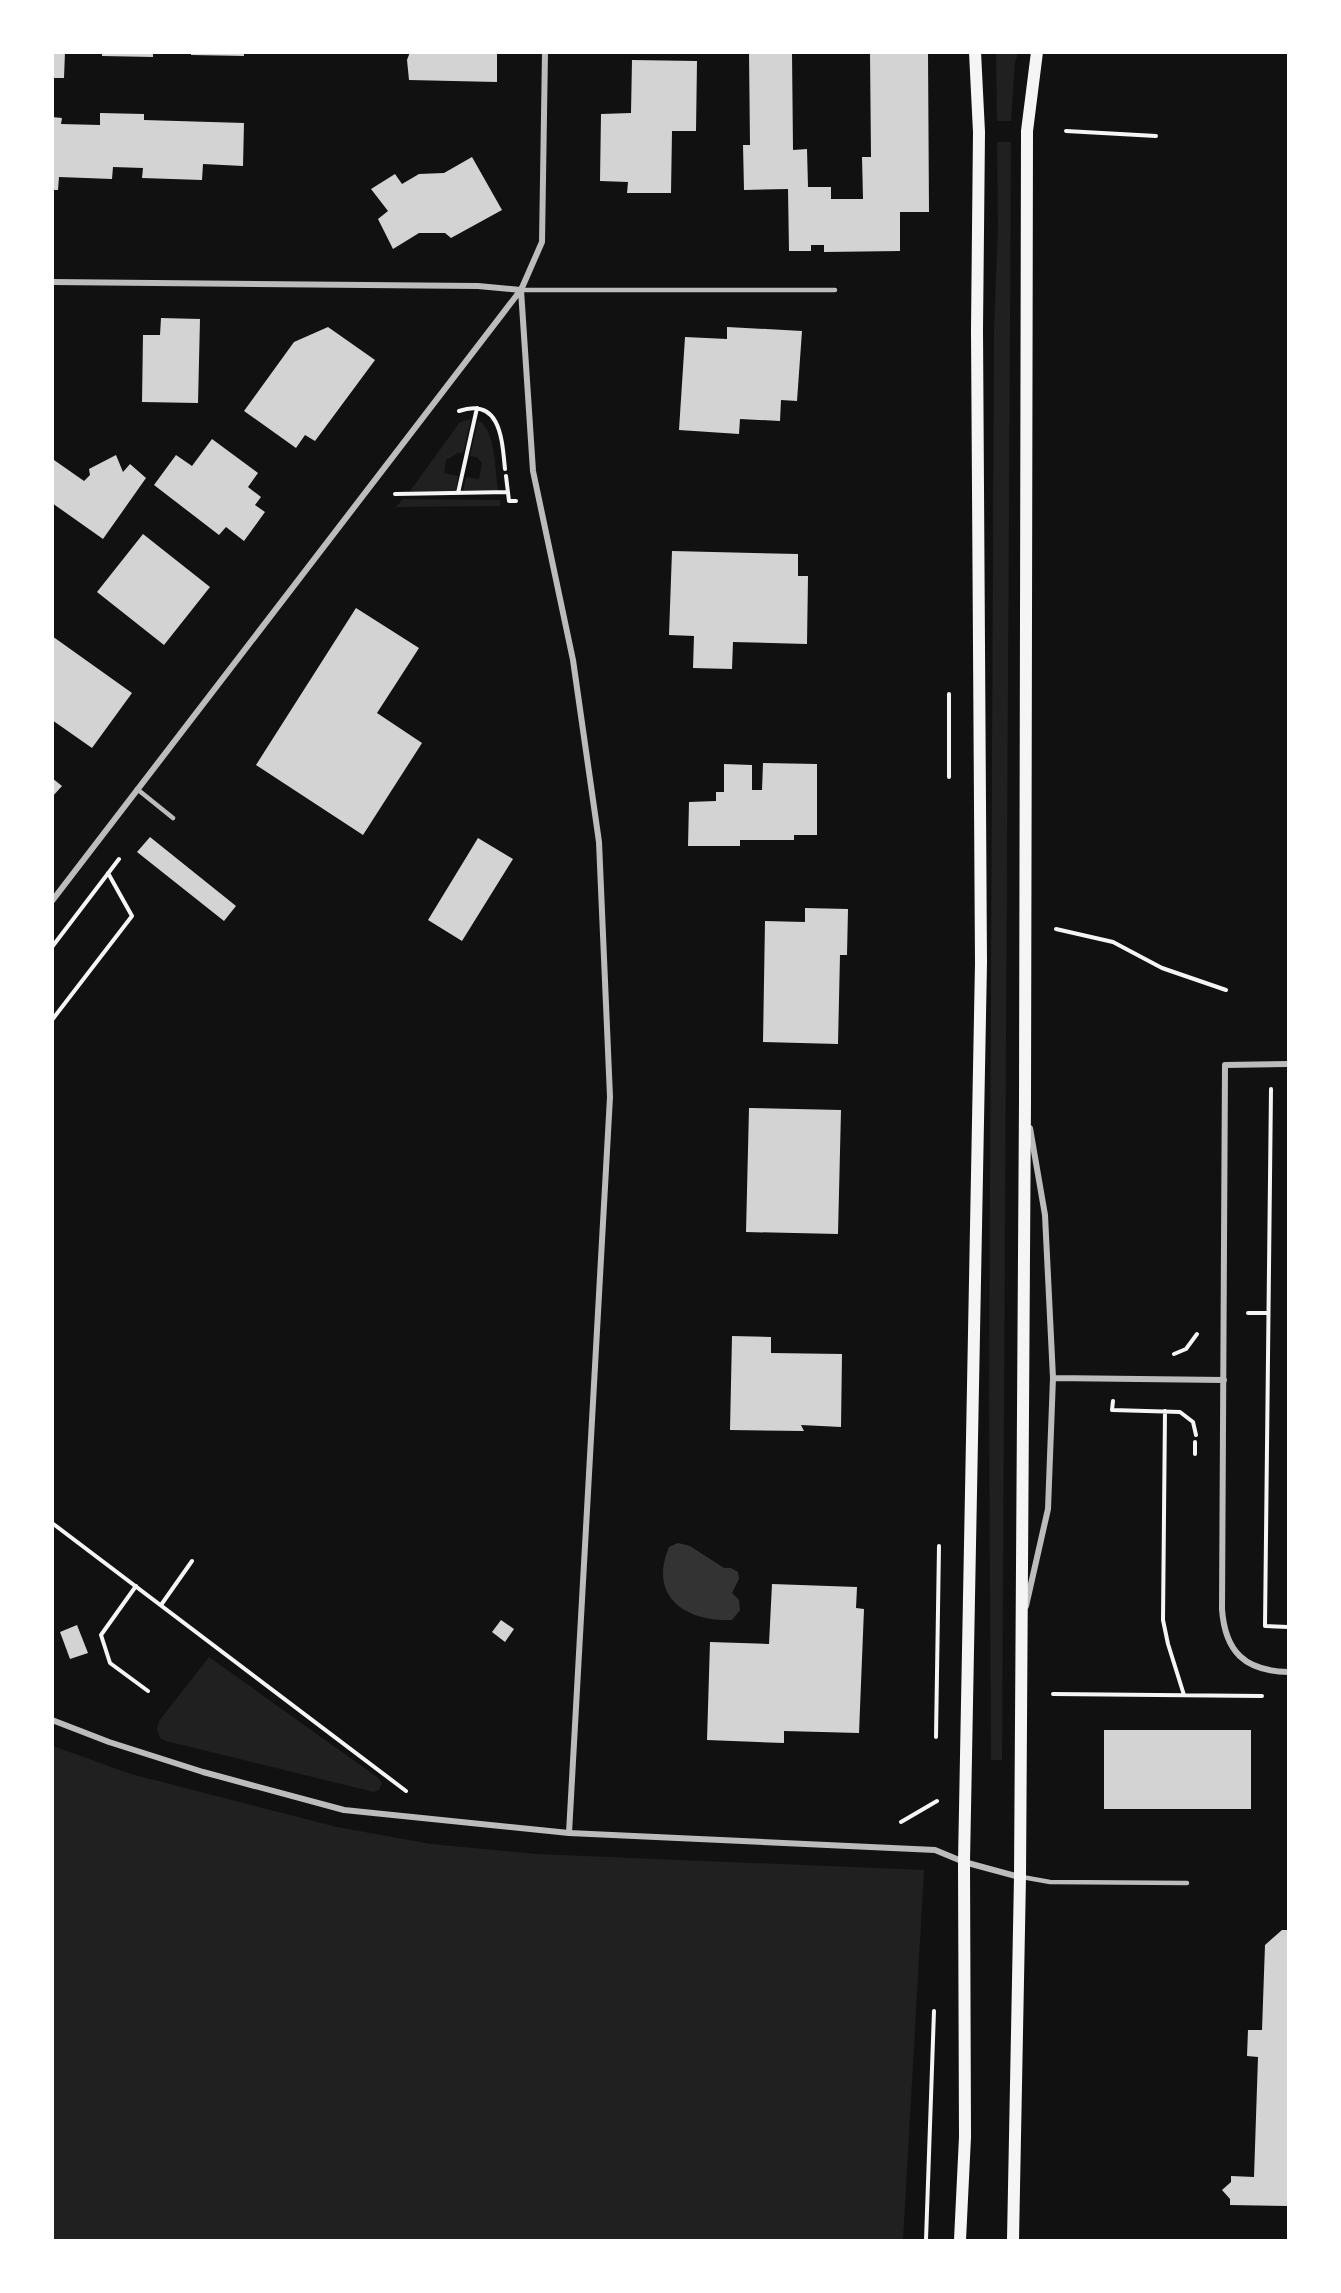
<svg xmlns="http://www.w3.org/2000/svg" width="1341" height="2293" font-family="'Golos Text',sans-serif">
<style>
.green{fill:#202020}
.water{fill:#333}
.building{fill:#d3d3d3}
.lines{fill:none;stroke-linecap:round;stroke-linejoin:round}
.path{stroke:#f5f5f5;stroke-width:4}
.service{stroke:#bcbcbc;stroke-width:4.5}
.minor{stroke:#bcbcbc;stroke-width:6}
.secondary{stroke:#f5f5f5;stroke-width:12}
</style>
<rect width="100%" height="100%" fill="#111"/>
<!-- green -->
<path class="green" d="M996 53H1018L1015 63 1011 121H997Z
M997 142H1011L1002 1760H991L989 1399 994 331 998 225Z
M471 419 463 453H458L446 460 444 473 458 476 456 491H410L460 422Z
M478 420C496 430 495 470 498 491L463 490 466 477 479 479 482 463 477 457 470 456Z
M403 499 500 500V506L396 507Z
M209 1657 377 1777 382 1783 379 1790 374 1792 166 1741 160 1738 157 1729 159 1721Z
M53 1746 131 1774 337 1827 431 1844 537 1854 924 1870 903 2240H53Z"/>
<!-- water -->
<path class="water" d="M678 1543 690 1546 724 1568H731L738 1572 739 1579 732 1593 739 1600 740 1610 732 1620C686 1622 648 1597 669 1547Z"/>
<!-- building -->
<path class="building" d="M52 52H65L64 78H52Z
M102 52H153V57L102 56Z
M191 52H244V56L191 55Z
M410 52H497V82L409 80 407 60Z
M749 52H792L793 150 807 149 808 187H831V199H863L862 157H871L870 52H928L929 212H900V251L824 252V245H811V251H789L788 189 744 190 743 145H750Z
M632 60 697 61 696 131H672L671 193H627L628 182 600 181 601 114 631 113Z
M100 113 144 114V120L244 123 243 166 203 164 202 180 142 178 143 168 113 167 112 179 59 177 58 190H52V117L62 118 61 124 100 125Z
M472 157 502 210 451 238 445 233H419L393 249 378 219 388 211 371 189 395 174 402 184 419 174 444 173Z
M161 318 200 319 198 403 142 402 143 335H160Z
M328 327 375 360 315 441 305 435 296 448 244 411 294 342Z
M727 327 802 331 797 401 781 400 780 421 740 419 739 434 679 430 685 337 727 339Z
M212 439 258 473 248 487 261 497 255 505 265 512 244 541 226 527 219 535 154 485 176 455 192 466Z
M116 455 123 472 130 464 146 478 103 539 52 503V463L54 460 84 481 90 475 89 469Z
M143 534 210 587 164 645 97 592Z
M672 551 798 554V576H808L807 644 733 642 732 669 693 668 694 636 669 635Z
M356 608 419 648 377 713 422 743 363 835 256 765Z
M52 636 132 693 92 748 52 720Z
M763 763 817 764V835H794V840H740V846H688L689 802 716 801V792H724V764L752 765V790H762Z
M52 778 62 786 52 797Z
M150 837 236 906 224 921 137 852Z
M478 838 513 859 462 941 428 920Z
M805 908 848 909 847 955H840L838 1044 763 1042 765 921 805 922Z
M749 1108 841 1110 838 1234 746 1232Z
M732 1336 771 1337V1353L842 1354 841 1427 801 1425 804 1431 730 1430Z
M772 1584 857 1587 856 1608 864 1609 859 1733 784 1731V1743L707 1740 710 1642 769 1644Z
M501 1620 514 1629 505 1642 492 1632Z
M77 1625 88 1653 70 1659 60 1632Z
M1104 1730H1251V1809H1104Z
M1282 1930H1288V2206L1230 2205V2199L1222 2190 1231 2182V2176L1254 2177 1258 2057 1247 2056 1248 2030H1262L1265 1945Z"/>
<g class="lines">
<!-- path -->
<path class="path" d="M1066 131 1156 136
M459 411C501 397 502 440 505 469
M506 476 509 501H516
M458 493 477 408
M395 494 508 492
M949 694V777
M1056 929 1113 942 1162 968 1226 990
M52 947 119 859
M52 1020 132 916 108 873
M1271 1089 1265 1626 1288 1627
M1248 1313H1268
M1174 1354 1186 1349 1197 1334
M1113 1401 1112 1410 1180 1412 1193 1422 1196 1435
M1165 1411 1163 1620 1168 1644 1184 1695
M1195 1454V1442
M52 1523 406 1791
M136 1586 101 1635 110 1663 148 1691
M161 1605 192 1561
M1053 1694 1262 1696
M936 1737 939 1546
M901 1822 937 1801
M926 2240 934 2011"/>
<!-- service -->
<path class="service" d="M521 290H835
M137 789 173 818
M1022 1877 1050 1882 1187 1883"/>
<!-- minor -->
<path class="minor" d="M545 52 542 242 521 290 533 471 573 660 599 842 610 1097 569 1833
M52 282 478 286 521 290
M52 901 520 291
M1288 1064 1225 1065 1222 1609C1225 1652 1245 1671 1288 1672
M1053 1378 1224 1380
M1026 1606 1048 1509 1053 1378 1045 1215 1030 1128
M52 1720 109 1742 203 1772 344 1810 569 1833 935 1850 964 1862 1019 1877"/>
<!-- secondary -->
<path class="secondary" d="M960 2240 965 2137 964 1862 981 963 977 330 979 132 975 52
M1013 2240 1020 1877 1025 1101 1027 131 1037 52"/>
</g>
<!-- border -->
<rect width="1341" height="2293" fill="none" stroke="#ffffff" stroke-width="108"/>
</svg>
